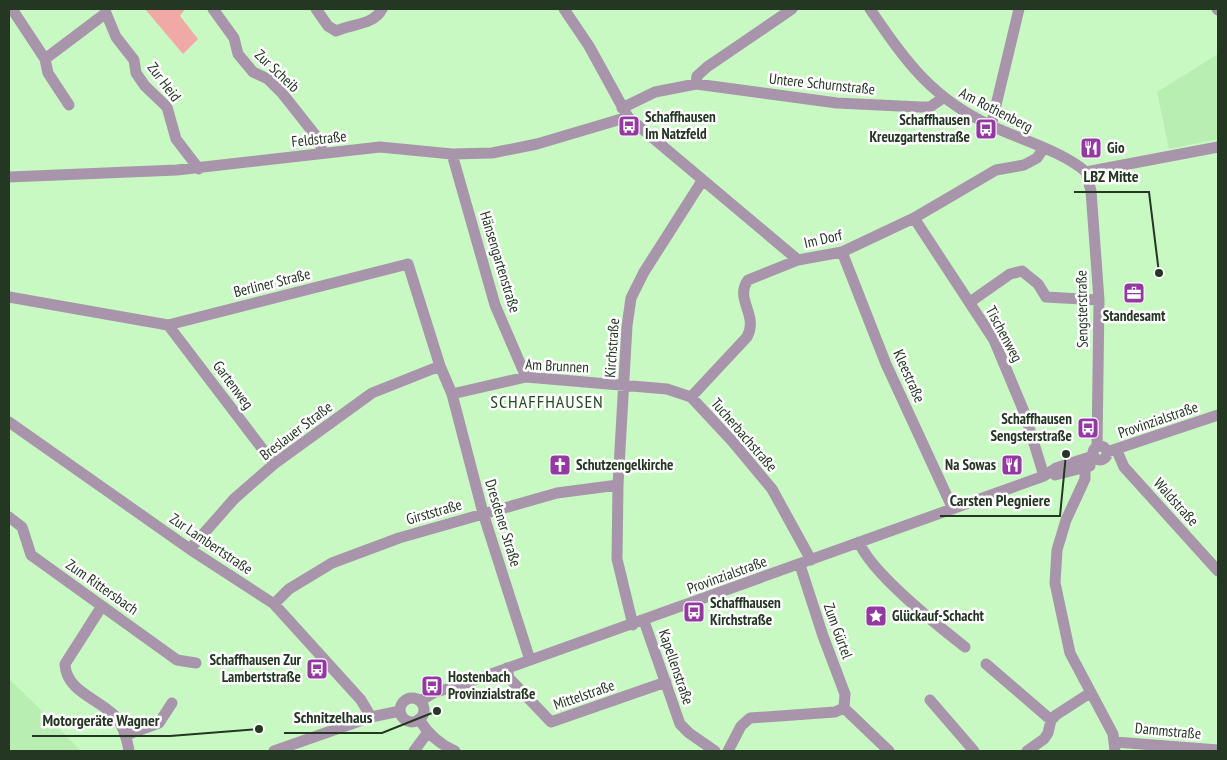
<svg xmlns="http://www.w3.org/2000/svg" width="1227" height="760" font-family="'PT Sans Narrow',sans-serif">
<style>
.built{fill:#b8eeb2}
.green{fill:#f1a9a5}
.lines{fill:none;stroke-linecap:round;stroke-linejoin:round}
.minor{stroke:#a995ab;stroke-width:11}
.labels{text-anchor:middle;stroke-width:5;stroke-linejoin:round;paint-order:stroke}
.street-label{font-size:15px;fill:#233722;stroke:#fff}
.poi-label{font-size:15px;font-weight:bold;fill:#233722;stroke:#fff;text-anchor:start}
.quarter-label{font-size:18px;letter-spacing:1px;fill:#224d1f;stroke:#fff}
.leader{fill:none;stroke:#233722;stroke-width:2}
.callout-dot{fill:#233722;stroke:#fff;stroke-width:2}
.callout-label{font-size:16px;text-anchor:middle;font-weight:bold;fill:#233722;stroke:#fff;stroke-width:5;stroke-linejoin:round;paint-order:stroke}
</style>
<rect width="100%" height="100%" fill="#c8f9c3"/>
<!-- built -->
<path class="built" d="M1218 54V139L1169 149 1157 92Z
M9 679 37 706 81 751H9Z"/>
<!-- green -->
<path class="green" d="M145 9H185L180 16 198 39 183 54Z"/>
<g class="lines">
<!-- minor -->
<path class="minor" d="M12 9 45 59 48 73 69 105
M213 9 234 38 238 54 253 72 268 79 282 93 320 141 322 153
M316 9 328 26 336 31C351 24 374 25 382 9
M564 9 589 46 628 117 798 260 842 252 914 218 996 170 1024 165 1037 158 1043 149
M870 9C907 63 932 99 994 127 1022 140 1064 152 1086 172
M1217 9 1218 10
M45 59 106 13 116 37 134 60 136 73 145 86 167 107 176 139 199 169
M696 84 697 76 707 67 792 9
M622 108 655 92 696 84 837 103 921 107H930L943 98
M991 126 1019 9
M452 154 495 305 526 377
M1086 172 1091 191 1099 300 1097 447
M1086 172 1218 147
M9 177 177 170 380 147 452 154 492 153 537 144 628 117
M914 218 994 340 1025 414 1044 476
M842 252 886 364 953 509
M798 260 748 280C734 299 759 315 747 337L691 397 732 441 772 489 811 560
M9 297 168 325 408 264 440 366 452 394 483 513 530 660
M970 302 1010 274 1022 271 1038 284 1046 297 1099 300
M168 325 274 464
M452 394 526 377 667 389 691 397
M9 422 194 552 274 604 361 700 371 717
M1093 453a7 7 0 1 1 14 0a7 7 0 1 1-14 0Z
M1117 451 1124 467 1218 571
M1107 452 1218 415
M1085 469V479L1066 520 1057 550 1055 583 1070 653 1113 734 1115 751
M1055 475 1090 466
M9 517 22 527 31 555 177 660 196 663
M859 542C871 573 937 625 965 647
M190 549 234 499 274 464 372 393 440 366
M274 604 289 589 332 563 399 538 557 493 618 485
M102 606 65 664C66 691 97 698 114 715 124 725 127 739 129 751
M644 621 680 724 689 733 715 751
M633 625 617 559 618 485 627 326 631 298 644 272 702 181
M986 664 1051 720
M507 668 509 678 551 722 666 682
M400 710a12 12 0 1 1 24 0a12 12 0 1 1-24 0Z
M930 700 974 751
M420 701 435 692 455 687 1044 476 1056 468 1093 456
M844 708 889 751
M419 719C428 734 439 744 455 751
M126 735 159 723 172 703
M1115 742 1218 750
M274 751 371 717 400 711
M414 751 428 732
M728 751 741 726 750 718 835 712 844 708 845 694 823 636 800 565
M1027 751 1044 739 1048 733 1051 720 1056 715 1090 693"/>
</g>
<!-- icons -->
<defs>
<g id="bus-square" transform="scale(1.125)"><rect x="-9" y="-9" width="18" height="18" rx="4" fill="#9539a2" stroke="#fff"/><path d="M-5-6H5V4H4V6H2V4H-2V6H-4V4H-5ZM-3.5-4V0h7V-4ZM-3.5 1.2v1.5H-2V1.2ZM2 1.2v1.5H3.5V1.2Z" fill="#fff"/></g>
<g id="restaurant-square" transform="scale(1.125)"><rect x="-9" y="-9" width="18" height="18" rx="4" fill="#9539a2" stroke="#fff"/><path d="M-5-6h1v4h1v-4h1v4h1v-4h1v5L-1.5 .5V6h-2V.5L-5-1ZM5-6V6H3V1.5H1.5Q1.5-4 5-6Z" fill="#fff"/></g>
<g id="office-square" transform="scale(1.125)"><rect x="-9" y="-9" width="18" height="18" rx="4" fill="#9539a2" stroke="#fff"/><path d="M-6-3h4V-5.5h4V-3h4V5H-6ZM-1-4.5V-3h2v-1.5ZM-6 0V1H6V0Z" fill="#fff"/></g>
<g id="church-square" transform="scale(1.125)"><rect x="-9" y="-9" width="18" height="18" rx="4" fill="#9539a2" stroke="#fff"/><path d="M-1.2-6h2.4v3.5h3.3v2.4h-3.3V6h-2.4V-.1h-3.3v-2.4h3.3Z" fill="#fff"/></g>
<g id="sight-square" transform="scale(1.125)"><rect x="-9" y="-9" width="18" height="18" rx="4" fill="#9539a2" stroke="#fff"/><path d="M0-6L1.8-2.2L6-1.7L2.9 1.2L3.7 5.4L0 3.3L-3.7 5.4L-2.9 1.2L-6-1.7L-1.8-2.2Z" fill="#fff"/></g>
</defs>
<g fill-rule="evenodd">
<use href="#bus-square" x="629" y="126"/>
<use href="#bus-square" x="986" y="129"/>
<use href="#restaurant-square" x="1091" y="148"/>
<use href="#office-square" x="1134" y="293"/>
<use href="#bus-square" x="1088" y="428"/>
<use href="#church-square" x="560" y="465"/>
<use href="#restaurant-square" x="1012" y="465"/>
<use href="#bus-square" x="694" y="612"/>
<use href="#sight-square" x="876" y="616"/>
<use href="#bus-square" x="317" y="669"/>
<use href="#bus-square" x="432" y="686"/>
</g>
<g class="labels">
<!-- street labels -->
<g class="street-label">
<text transform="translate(277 71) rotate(43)" y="5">Zur Scheib</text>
<text transform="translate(164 82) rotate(53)" y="5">Zur Heid</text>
<text transform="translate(822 84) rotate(6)" y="5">Untere Schurnstraße</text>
<text transform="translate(996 110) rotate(27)" y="5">Am Rothenberg</text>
<text transform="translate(319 139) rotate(-6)" y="5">Feldstraße</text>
<text transform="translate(823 239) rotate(-13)" y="5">Im Dorf</text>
<text transform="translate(500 262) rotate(73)" y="5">Hänsengartenstraße</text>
<text transform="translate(272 283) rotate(-14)" y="5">Berliner Straße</text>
<text transform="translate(1082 309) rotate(-91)" y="5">Sengsterstraße</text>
<text transform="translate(1004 334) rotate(62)" y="5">Tischenweg</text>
<text transform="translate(612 348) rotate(-86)" y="5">Kirchstraße</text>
<text transform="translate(557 366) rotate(3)" y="5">Am Brunnen</text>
<text transform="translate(909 376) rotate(66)" y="5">Kleestraße</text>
<text transform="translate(233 385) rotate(53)" y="5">Gartenweg</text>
<text transform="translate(1158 420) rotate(-19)" y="5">Provinzialstraße</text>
<text transform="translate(296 431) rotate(-37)" y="5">Breslauer Straße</text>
<text transform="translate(744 435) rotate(49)" y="5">Tucherbachstraße</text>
<text transform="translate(1176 502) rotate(48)" y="5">Waldstraße</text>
<text transform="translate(434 512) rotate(-16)" y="5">Girststraße</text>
<text transform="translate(503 523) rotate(73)" y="5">Dresdener Straße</text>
<text transform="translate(211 544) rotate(34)" y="5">Zur Lambertstraße</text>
<text transform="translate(727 575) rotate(-20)" y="5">Provinzialstraße</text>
<text transform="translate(102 587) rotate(35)" y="5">Zum Rittersbach</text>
<text transform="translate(838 631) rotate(70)" y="5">Zum Gürtel</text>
<text transform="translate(676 667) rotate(71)" y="5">Kapellenstraße</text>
<text transform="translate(584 695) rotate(-19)" y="5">Mittelstraße</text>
<text transform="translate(1168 731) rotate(5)" y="5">Dammstraße</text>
</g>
<!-- poi labels -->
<g class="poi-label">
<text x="645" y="122">Schaffhausen<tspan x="645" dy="17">Im Natzfeld</tspan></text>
<text x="970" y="125" text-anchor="end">Schaffhausen<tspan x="970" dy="17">Kreuzgartenstraße</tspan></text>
<text x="1107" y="153">Gio</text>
<text x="1134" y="321" text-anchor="middle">Standesamt</text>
<text x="1072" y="424" text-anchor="end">Schaffhausen<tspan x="1072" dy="17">Sengsterstraße</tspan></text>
<text x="576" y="470">Schutzengelkirche</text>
<text x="996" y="470" text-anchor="end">Na Sowas</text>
<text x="710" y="608">Schaffhausen<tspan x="710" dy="17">Kirchstraße</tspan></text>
<text x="892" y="621">Glückauf-Schacht</text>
<text x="301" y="665" text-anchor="end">Schaffhausen Zur<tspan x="301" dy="17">Lambertstraße</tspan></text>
<text x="448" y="682">Hostenbach<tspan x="448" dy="17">Provinzialstraße</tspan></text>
</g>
<!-- quarter labels -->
<g class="quarter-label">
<text x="547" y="408">SCHAFFHAUSEN</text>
</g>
</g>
<!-- callouts -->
<path class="leader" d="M1159 273L1149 192H1074M1066 454L1060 516H940M437 711L382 733H284M259 729L170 736H32"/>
<g class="callout-dot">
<circle cx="1159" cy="273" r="5"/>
<circle cx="1066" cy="454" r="5"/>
<circle cx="437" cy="711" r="5"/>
<circle cx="259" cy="729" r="5"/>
</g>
<g class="callout-label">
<text x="1111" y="182">LBZ Mitte</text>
<text x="1000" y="506">Carsten Plegniere</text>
<text x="333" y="723">Schnitzelhaus</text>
<text x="101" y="726">Motorgeräte Wagner</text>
</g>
<!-- border -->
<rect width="1227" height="760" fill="none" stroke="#233722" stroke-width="20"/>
</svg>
